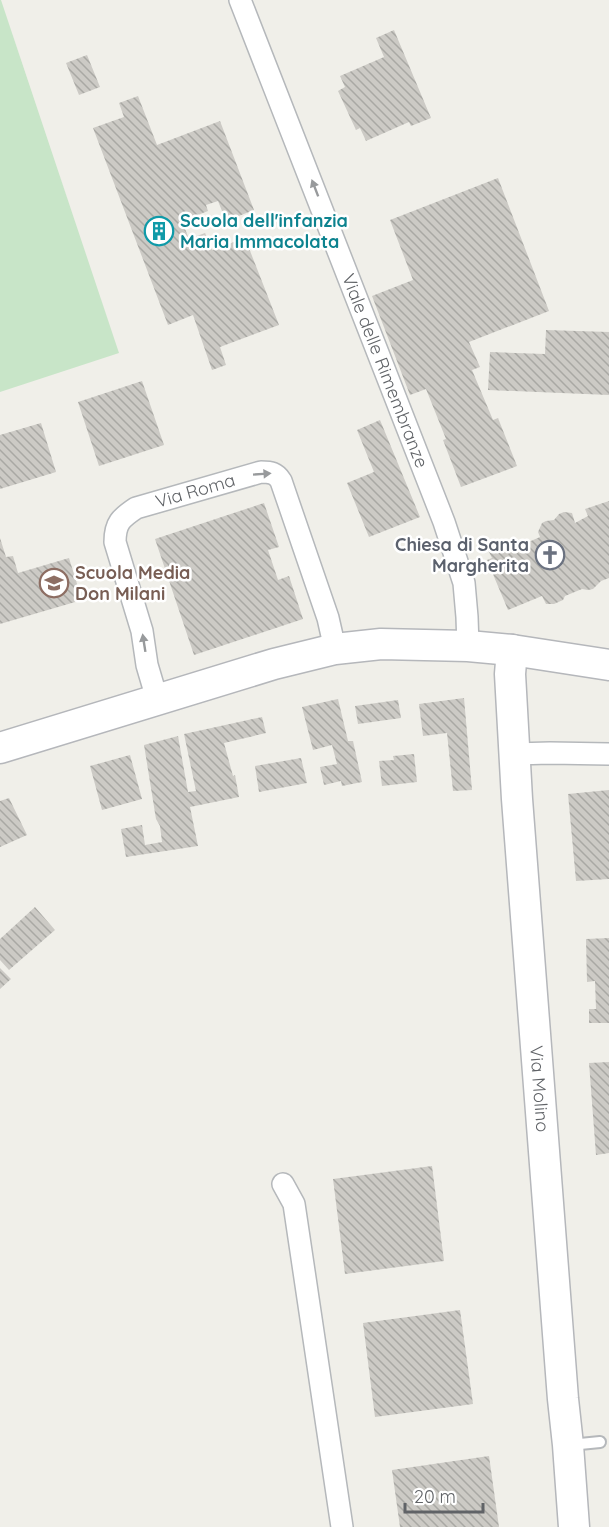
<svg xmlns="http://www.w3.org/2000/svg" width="609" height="1527" font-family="Quicksand,sans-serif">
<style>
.pitch{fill:#c8e5c8}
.building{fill:url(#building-back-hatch)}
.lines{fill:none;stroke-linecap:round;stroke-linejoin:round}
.lane-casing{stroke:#b5b8bb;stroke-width:14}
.street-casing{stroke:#b5b8bb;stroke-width:24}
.secondary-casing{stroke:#b5b7bb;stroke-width:33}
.lane{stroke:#fff;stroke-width:10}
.street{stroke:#fff;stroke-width:21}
.secondary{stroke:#fff;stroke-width:30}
.oneway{fill:#989a9c}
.labels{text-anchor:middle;stroke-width:5;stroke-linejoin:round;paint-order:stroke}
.culture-label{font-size:18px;font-weight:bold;fill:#0d838f;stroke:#fff;text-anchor:start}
.street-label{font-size:18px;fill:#606367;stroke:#fff}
.worship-label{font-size:18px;font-weight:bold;fill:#5b616d;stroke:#fff;text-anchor:end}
.education-label{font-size:18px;font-weight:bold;fill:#785e54;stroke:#fff;text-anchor:start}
</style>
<defs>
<pattern id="building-back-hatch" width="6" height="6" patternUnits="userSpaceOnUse" patternTransform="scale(1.5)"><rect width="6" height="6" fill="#cccac5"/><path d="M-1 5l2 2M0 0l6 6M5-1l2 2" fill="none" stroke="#a9a8a4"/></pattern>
</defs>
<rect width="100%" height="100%" fill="#f0efe9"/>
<!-- pitch -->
<path class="pitch" d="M0 0H1L119 353 0 392Z"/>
<!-- building -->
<path class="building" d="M394 30 431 118 411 126 409 122 366 141 360 128 356 130 338 91 345 87 340 76 384 57 376 38Z
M87 55 100 87 79 95 66 63Z
M138 96 157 145 220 121 254 210 226 221 218 201 206 205 208 211 182 221 189 239 205 233 212 250 245 238 279 325 220 347 226 365 212 370 193 315 168 325 93 128 124 117 119 103Z
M498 178 549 311 469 342 480 367 472 370 493 420 498 418 517 466 461 487 443 440 446 439 426 389 410 395 372 296 413 280 390 220Z
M546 330 609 332V395L488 390 490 352 545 354Z
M142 381 164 445 99 466 78 402Z
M380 420 420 517 369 537 347 483 374 472 357 430Z
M41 423 56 472 0 489V435Z
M609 501V578L601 581 593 589 588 590 582 589 565 596 563 600 554 604H546L542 596 508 610 487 560 492 558 487 548 502 542 506 552 540 537 538 532 542 523 546 521 554 520 559 514 564 512 572 513 575 523 588 516 585 509Z
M264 503 279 547 268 550 278 580 289 576 303 619 194 655 155 539Z
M0 538 6 557 13 556 18 573 69 558 82 600 0 624Z
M464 698 472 790 453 791 447 733 423 736 419 704Z
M338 699 348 741H353L362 782 342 786 341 781 324 785 320 767 337 764 332 745 313 750 302 707Z
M398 700 401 718 358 724 355 706Z
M262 717 266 733 224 743 233 776 235 775 239 797 190 807 198 846 126 857 121 829 142 825 145 845 162 842 160 826 156 819 144 745 178 736 188 792 196 791 184 734Z
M414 754 417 782 382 786 379 761 394 760 393 756Z
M130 755 142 799 102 810 90 766Z
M301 758 307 783 259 792 255 766Z
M609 790V879L576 881 568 794Z
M9 798 27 835 0 847V801Z
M35 907 55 930 9 970 0 960V939Z
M609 938V1023H589V1009H596L595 981 587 982 586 939Z
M0 968 11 979 0 989Z
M609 1062V1153L596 1155 589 1063Z
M432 1166 444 1261 345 1274 333 1179Z
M460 1310 473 1404 375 1417 363 1323Z
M489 1456 499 1527H400L392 1470Z"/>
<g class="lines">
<!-- lane casing -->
<g class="lane-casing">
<path id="lane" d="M570 1445 600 1442"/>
</g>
<!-- street casing -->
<g class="street-casing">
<g id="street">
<path id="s1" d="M240 0 444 522 464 583 467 617 468 646"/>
<path id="s2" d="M157 699 147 665 142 631 115 542C115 523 121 518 136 508L261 472C271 472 276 473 281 481L328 618 335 649"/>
<path d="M514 754 550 753 609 754"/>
<path d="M283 1184 294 1204 342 1527"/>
</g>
</g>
<!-- secondary casing -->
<g class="secondary-casing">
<g id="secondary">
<path id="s3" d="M512 650 510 674 517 799 563 1399 568 1445 574 1527"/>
<path d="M0 748 274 664 335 649 381 644 468 646 512 650 609 665"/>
</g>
</g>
<!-- lane -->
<use href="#lane" class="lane"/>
<!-- street -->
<use href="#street" class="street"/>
<!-- secondary -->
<use href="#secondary" class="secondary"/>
</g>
<!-- one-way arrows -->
<defs><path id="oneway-solid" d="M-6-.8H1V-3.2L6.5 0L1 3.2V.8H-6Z" transform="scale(1.5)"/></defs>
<g class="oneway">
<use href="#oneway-solid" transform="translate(315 188) rotate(-111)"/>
<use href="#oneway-solid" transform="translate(262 474) rotate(-4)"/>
<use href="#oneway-solid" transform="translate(144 643) rotate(-99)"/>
</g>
<!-- icons -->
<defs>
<g id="building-ring" transform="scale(1.5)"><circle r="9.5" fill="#fff" stroke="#0f9aa8" stroke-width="1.5"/><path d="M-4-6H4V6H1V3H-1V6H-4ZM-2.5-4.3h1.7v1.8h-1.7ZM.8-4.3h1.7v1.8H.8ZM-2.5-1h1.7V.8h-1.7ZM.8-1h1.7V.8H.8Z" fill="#0f9aa8"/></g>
<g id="church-ring" transform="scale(1.5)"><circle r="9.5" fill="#fff" stroke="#6b7280" stroke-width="1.5"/><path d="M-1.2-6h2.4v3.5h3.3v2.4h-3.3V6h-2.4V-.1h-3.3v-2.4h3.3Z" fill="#6b7280"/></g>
<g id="school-ring" transform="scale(1.5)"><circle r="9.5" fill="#fff" stroke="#8d6e63" stroke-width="1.5"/><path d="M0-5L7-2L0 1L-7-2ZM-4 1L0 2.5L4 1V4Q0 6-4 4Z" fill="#8d6e63"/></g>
</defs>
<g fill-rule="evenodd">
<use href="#building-ring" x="159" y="231"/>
<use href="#church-ring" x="550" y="555"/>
<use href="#school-ring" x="54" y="583"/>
</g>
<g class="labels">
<!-- culture labels -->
<g class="culture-label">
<text x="180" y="227">Scuola dell'infanzia<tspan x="180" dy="21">Maria Immacolata</tspan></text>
</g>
<!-- street labels -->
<g class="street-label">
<text dy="6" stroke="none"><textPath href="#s1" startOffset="398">Viale delle Rimembranze</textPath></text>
<text dy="6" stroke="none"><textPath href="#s2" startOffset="267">Via Roma</textPath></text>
<text dy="6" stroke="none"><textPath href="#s3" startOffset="440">Via Molino</textPath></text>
</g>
<!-- worship labels -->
<g class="worship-label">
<text x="529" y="551">Chiesa di Santa<tspan x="529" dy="21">Margherita</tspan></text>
</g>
<!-- education labels -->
<g class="education-label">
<text x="75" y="579">Scuola Media<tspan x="75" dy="21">Don Milani</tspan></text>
</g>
</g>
<!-- scale -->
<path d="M405 1503v9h78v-9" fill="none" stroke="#606367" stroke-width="3"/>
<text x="414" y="1503" font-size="18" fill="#606367" stroke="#ffffff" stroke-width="4.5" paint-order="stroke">20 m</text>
</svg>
